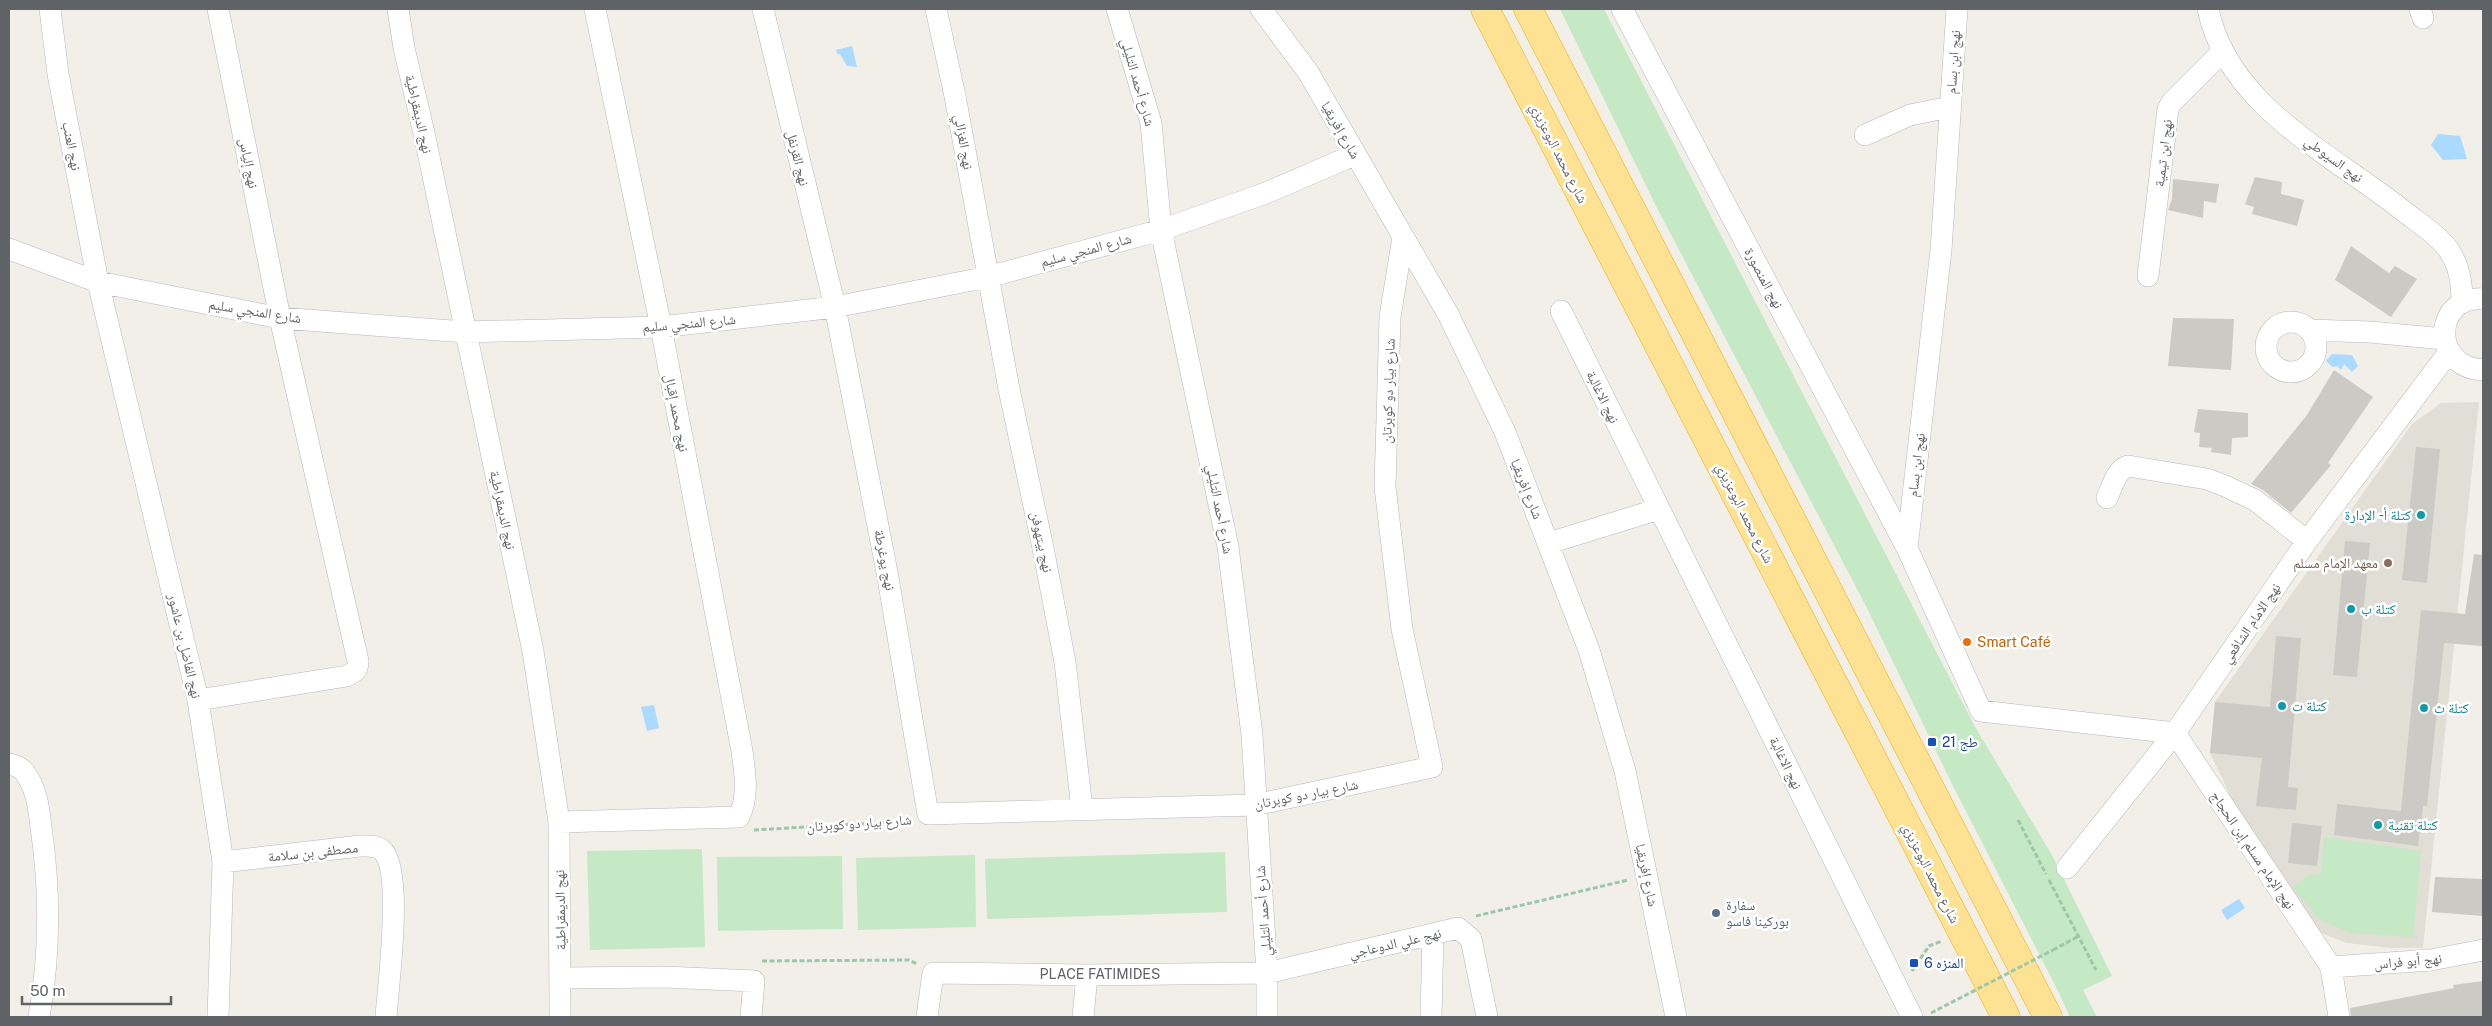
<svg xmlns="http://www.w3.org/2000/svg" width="2492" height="1026" font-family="'Public Sans','Noto Naskh Arabic',sans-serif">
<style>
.education{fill:#e1ded6}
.green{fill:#c5e8c5}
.water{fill:#aadaff}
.building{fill:#cccac5}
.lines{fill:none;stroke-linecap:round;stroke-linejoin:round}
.minor-casing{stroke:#b5b8bc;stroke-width:22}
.highway-casing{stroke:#f9ab00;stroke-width:29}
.path{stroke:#9cc7a9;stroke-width:3;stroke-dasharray:5 2.5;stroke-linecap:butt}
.minor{stroke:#fff;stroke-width:21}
.highway{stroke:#fde293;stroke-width:28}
.path-bridge{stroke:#9cc7a9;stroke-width:3;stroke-dasharray:5 2.5;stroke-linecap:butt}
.culture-dot{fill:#0f9aa8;stroke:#fff;stroke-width:2}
.education-dot{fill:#8d6e63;stroke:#fff;stroke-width:2}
.food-dot{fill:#e8710a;stroke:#fff;stroke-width:2}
.transit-dot{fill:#1a4fb4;stroke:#fff;stroke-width:2}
.service-dot{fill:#5c6f8a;stroke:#fff;stroke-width:2}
.labels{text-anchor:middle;stroke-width:5;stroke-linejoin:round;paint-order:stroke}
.street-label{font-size:14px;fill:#5f6368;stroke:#fff}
.culture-label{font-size:14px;fill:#0d838f;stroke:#fff;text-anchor:start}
.education-label{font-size:14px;fill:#785e54;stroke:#fff;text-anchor:end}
.food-label{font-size:14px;fill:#c56008;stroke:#fff;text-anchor:start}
.transit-label{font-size:14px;fill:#164399;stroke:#fff;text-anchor:start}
.service-label{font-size:14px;fill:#4e5e75;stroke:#fff;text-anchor:start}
</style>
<rect width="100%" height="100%" fill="#f1efe8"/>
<!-- education -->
<path class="education" d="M2479 402 2423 948H2391L2347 943 2313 930 2256 850 2210 753 2215 702 2412 424 2441 403Z"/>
<!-- green -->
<path class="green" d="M1560 9H1604L1974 725 2052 855 2112 976 2083 990 2097 1017H2070L2057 989 1952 784 1867 608 1656 206Z
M2324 837 2421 851 2413 937 2351 933 2320 920 2293 888 2308 875 2321 874Z
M702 849 705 947 590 950 587 851Z
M1225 852 1227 912 987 919 985 859Z
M975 855 976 927 858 930 856 858Z
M842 856 843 929 718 931 717 857Z"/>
<!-- water -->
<path class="water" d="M852 46 857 67 847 66 840 54H837L836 50Z
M2438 134 2460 136 2467 159 2443 160 2431 145Z
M2332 354 2352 355 2358 366 2352 372 2344 364 2341 370 2337 366 2333 367 2326 361Z
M654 705 659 728 647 731 641 707Z
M2239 899 2245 908 2227 920 2221 910Z"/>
<!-- building -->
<path class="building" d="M2255 177 2282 182 2281 194 2304 200 2297 226 2252 214 2254 207 2245 204Z
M2173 179 2219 184 2216 203 2204 201 2203 218 2168 210 2172 199Z
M2351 246 2389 273 2395 266 2417 279 2391 317 2335 280Z
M2173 318 2234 319 2231 370 2168 366Z
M2334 370 2373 397 2328 463 2331 465 2291 513 2263 490 2251 484 2307 415Z
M2198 409 2248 413V437L2232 438 2231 455 2211 452 2212 448 2199 447 2200 433 2194 432Z
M2416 447 2440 449 2427 583 2402 580Z
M2345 541 2370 543 2357 677 2333 675Z
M2474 554 2483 555V646L2444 643 2427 806H2423L2418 846 2334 835 2337 804 2401 811 2421 610 2465 614Z
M2276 636 2301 638 2288 787 2298 788 2296 810 2256 806 2262 758 2210 753 2215 702 2270 707Z
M2292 823 2322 826 2317 866 2288 863Z
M2435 877 2483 879V916L2432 912Z
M2483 981V1017H2351L2350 1008 2454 988 2453 985Z"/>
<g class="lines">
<!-- minor casing -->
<g class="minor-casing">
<path id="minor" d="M50 9 58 74 98 282 198 700 223 862 218 1017
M398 9 404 48 424 133 533 651 559 822 560 1017
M763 9 835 307 887 572 928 814 1255 805 1432 767 1402 629 1385 487 1390 317 1403 237
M936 9 955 96 1009 389 1043 548 1065 662 1082 809
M1117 9 1151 123 1161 230 1228 547 1252 735 1267 973V1017
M1261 9 1308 72 1448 314 1505 432 1589 650 1625 771 1676 1017
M1622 9 1907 548
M1957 9 1941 250 1907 548 1981 711 2175 733
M2208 9C2228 106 2330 153 2401 209 2417 222 2439 235 2450 252 2460 268 2462 284 2462 303
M2420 9 2423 18
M1865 135 1910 115 1950 107
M9 249 98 282 280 318 465 332 661 327 835 307 988 277 1161 230 1266 193 1354 155
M2148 276 2168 109 2172 102 2223 51
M2483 299C2434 295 2430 367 2483 370
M1561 311 1912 1017
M2266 347a25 25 0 1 1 50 0a25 25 0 1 1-50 0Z
M2309 330 2370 332 2444 339
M2107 498C2112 487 2116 470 2128 466L2207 479 2225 486 2255 500 2307 541
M1549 543 1659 509
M198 700 347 676C355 672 358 670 358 661L280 318 218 9
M2175 733 2331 967 2339 1017
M9 764C17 766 23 768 27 776 37 791 39 809 41 827 50 889 50 955 39 1017
M559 822 739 817C749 796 745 774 742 751L661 327 595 9
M223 862 360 846C368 846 376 845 382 850 404 870 388 986 386 1017
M2067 868 2175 733 2307 541 2449 352
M2331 967 2431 960 2483 950
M562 978 665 977 754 981 751 1017
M927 1017 933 973 1087 975 1267 973 1458 928 1471 939 1487 1017
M1083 1017 1087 975
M1431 1017 1433 935"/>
</g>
<!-- highway casing -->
<g class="highway-casing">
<path id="highway" d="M1485 9 2006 1017
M1528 9 2048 1017"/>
</g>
<!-- path -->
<path class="path" d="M2018 820 2046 874
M754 830 910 821
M2049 880 2096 970
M1476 916 1628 880
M2053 950 2079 936
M762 961 909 960 917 964
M1912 971 1929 946 1942 941"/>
<!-- minor -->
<use href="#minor" class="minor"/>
<!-- highway -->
<use href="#highway" class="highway"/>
<!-- path-bridge -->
<path class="path-bridge" d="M1931 1013 2053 950"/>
</g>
<!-- markers -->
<g class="culture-dot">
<circle cx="2421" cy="515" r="5"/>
<circle cx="2351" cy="609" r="5"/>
<circle cx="2282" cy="706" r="5"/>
<circle cx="2424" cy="708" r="5"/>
<circle cx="2378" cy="825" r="5"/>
</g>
<circle class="education-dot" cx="2388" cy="563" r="5"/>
<circle class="food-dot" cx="1967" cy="642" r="5"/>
<g class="transit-dot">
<rect x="1927" y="737" width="10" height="10" rx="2.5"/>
<rect x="1909" y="958" width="10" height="10" rx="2.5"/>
</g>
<circle class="service-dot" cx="1716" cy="913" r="5"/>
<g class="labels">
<!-- street labels -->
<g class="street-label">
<text transform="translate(1953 62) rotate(-86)" y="5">نهج ابن بسام</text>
<text transform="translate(1138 82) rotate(74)" y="5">شارع أحمد التليلي</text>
<text transform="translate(419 114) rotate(77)" y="5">نهج الديمقراطية</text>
<text transform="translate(1341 130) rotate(60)" y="5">شارع إفريقيا</text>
<text transform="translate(964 142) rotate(80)" y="5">نهج الغزالي</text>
<text transform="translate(72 146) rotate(79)" y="5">نهج العنب</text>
<text transform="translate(1559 153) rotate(63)" y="5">شارع محمد البوعزيزي</text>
<text transform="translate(2163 153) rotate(-83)" y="5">نهج ابن تيمية</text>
<text transform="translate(798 158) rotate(76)" y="5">نهج القرنفل</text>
<text transform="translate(2334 159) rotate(36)" y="5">نهج السيوطي</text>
<text transform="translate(249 163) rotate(79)" y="5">نهج إلياس</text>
<text transform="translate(1086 250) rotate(-15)" y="5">شارع المنجي سليم</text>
<text transform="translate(1764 278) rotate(62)" y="5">نهج المنصورة</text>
<text transform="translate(255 311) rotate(9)" y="5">شارع المنجي سليم</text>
<text transform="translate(689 323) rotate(-5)" y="5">شارع المنجي سليم</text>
<text transform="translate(1388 391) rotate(-88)" y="5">شارع بيار دو كوبرتان</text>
<text transform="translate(1603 397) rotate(64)" y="5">نهج الاغالبة</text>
<text transform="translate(677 413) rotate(79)" y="5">نهج محمد إقبال</text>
<text transform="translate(1916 465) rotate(-83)" y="5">نهج ابن بسام</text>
<text transform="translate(1527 489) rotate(68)" y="5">شارع إفريقيا</text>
<text transform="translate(1220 509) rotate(79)" y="5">شارع أحمد التليلي</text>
<text transform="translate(503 510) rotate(78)" y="5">نهج الديمقراطية</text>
<text transform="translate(1745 513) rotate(63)" y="5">شارع محمد البوعزيزي</text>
<text transform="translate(1042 542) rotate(78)" y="5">نهج بيتهوفن</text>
<text transform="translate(885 560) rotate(79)" y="5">نهج يوغرطة</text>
<text transform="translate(2251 623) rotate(-56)" y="5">نهج الامام الشافعي</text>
<text transform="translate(185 646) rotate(77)" y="5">نهج الفاضل بن عاشور</text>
<text transform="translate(1786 763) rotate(64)" y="5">نهج الاغالبة</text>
<text transform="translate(1306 794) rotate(-11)" y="5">شارع بيار دو كوبرتان</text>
<text transform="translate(859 823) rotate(-4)" y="5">شارع بيار دو كوبرتان</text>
<text transform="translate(2253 850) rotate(56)" y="5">نهج اﻹمام مسلم إبن الحجاج</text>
<text transform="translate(313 852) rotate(-6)" y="5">مصطفى بن سلامة</text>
<text transform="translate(1931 873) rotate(63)" y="5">شارع محمد البوعزيزي</text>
<text transform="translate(1647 875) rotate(78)" y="5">شارع إفريقيا</text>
<text transform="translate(560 910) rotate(-91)" y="5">نهج الديمقراطية</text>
<text transform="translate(1263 911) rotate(-94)" y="5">شارع أحمد التليلي</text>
<text transform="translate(1395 943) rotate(-13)" y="5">نهج علي الدوعاجي</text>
<text transform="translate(2408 961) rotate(-5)" y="5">نهج أبو فراس</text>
<text x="1100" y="979">PLACE FATIMIDES</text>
</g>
<!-- culture labels -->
<g class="culture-label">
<text x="2411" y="520" text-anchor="end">كتلة أ - الإدارة</text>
<text x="2361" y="614">كتلة ب</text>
<text x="2292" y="711">كتلة ت</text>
<text x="2434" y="713">كتلة ث</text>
<text x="2388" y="830">كتلة تقنية</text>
</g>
<!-- education labels -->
<g class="education-label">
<text x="2378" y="568">معهد الإمام مسلم</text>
</g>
<!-- food labels -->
<g class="food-label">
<text x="1977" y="647">Smart Café</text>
</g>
<!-- transit labels -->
<g class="transit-label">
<text x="1942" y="747">طج 21</text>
<text x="1924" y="968">المنزه 6</text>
</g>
<!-- service labels -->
<g class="service-label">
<text x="1726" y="910">سفارة<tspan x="1726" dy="16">بوركينا فاسو</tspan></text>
</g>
</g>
<!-- border -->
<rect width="2492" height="1026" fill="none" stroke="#5f6368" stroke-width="20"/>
<!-- scale -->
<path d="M22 996v8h149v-8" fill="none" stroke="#5f6368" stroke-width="2.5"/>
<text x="30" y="996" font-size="15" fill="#5f6368" stroke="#ffffff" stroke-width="4" paint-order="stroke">50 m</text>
</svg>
